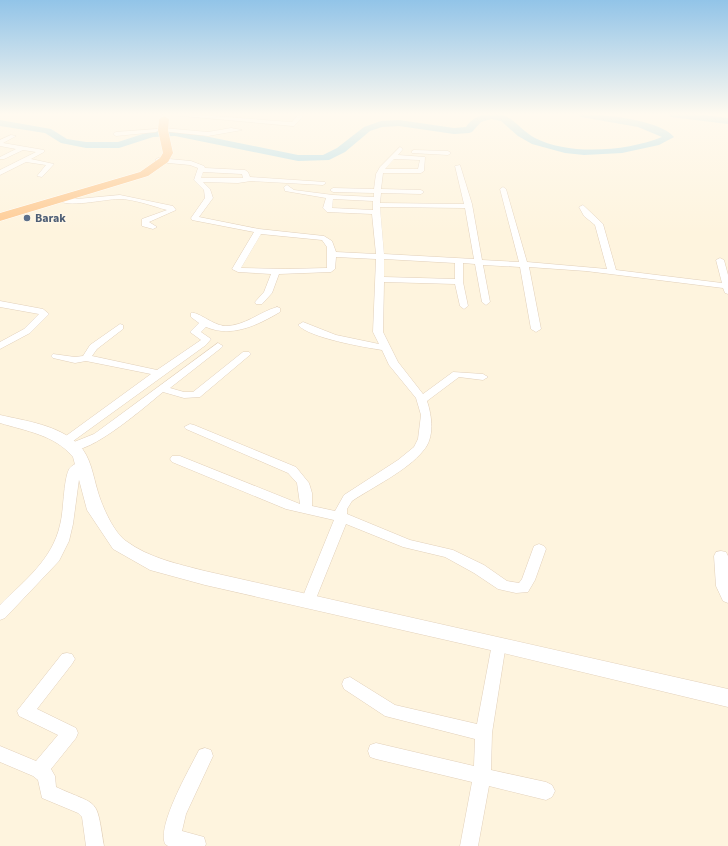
<svg xmlns="http://www.w3.org/2000/svg" width="728" height="846" font-family="'Source Sans 3',sans-serif">
<style>
.lines{fill:none;stroke-linecap:round;stroke-linejoin:round}
.river{fill:#b2dce8;fill-rule:evenodd}
.minor-casing{stroke:#e2d0ba;stroke-width:1}
.tertiary-casing{stroke:#e2d0ba;stroke-width:1}
.trunk-casing{stroke:#fff;stroke-width:1}
.minor{fill:#fff;fill-rule:evenodd}
.tertiary{fill:#fff;fill-rule:evenodd}
.trunk{fill:#feca92;fill-rule:evenodd}
.service-dot{fill:#5c6f8a;stroke:#fff7e6;stroke-width:1.5}
.labels{text-anchor:middle;stroke-width:3;stroke-linejoin:round;paint-order:stroke}
.far-service-label{font-size:12px;font-weight:bold;fill:#4e5e75;stroke:#fff7e6;text-anchor:start}
</style>
<rect width="100%" height="100%" fill="#fef4de"/>
<g class="lines">
<!-- river -->
<path class="river" d="M500 114C514 118 523 132 535 138 569 156 628 151 662 137L638 127 581 117 577 114C600 114 659 119 674 137L659 145 622 153 584 155 565 153 532 144 518 136 501 121 491 119 481 122 472 132 469 133 454 134 399 126 382 127 370 131 345 152 329 160 298 161 175 136 153 137 119 148H86L61 143 45 133 0 126V120L51 129 67 139 86 142H118L152 131 175 130 298 155H323L337 148 364 127 381 121 399 120 454 128 466 127C475 114 486 114 500 114Z
M667 114H695L728 118V124L671 117Z"/>
<!-- minor casing -->
<g class="minor-casing">
<path id="minor" d="M161 114H188L290 122H292L299 114H305L294 126Z
M163 128 208 132 231 128 242 130 208 136 161 131 160 130Z
M158 129 159 130 156 132 116 136 113 134 116 132Z
M11 135 16 136 3 143 44 150V152L31 159 54 164 42 177 37 176 46 165 26 162 0 175V170L36 152 23 150 4 159H0V157L16 149 0 146V140Z
M400 147 403 149 398 155 425 157 424 171 421 173H383L381 189 421 190 424 192 421 194 381 193 380 203 464 204 455 166 460 165 472 204 482 260 519 262 500 189 503 187 506 189 527 262 607 269 595 225 584 216 579 207 583 205 603 224 616 270 722 283 716 260 720 258 724 260 728 275V294L725 293 723 288 586 271 529 267 541 329 536 332 531 329 520 267 483 265 490 302 486 305 482 302 475 264 463 263V282L468 306 464 309 460 306 455 284 384 282 383 332 398 362 423 394 453 372 483 374 488 377 483 380 459 377 427 401C432 416 435 438 423 451 408 470 373 487 352 501L347 509V514L410 540 453 550 484 565 507 581 519 583 522 579 534 546 539 544 544 546 546 549 535 580 528 592 516 593 498 589 474 573 445 557 403 547 346 524 315 601 313 605 308 607 303 605 301 601 334 520 286 509 172 462 170 459 172 456H180L300 504 297 483 288 473 186 429 184 427 190 424 194 425 296 467 309 483 312 493V506L335 511 344 495 398 460 414 447 418 439 421 415 416 398 389 365 382 350C363 347 310 338 298 325L303 322 336 335 379 344 373 332 376 259 336 257 335 269 331 272 279 274 272 293 262 304H256L255 302 264 292 271 274 238 272 232 269 254 232 192 220 191 218 205 198 204 190 194 180 198 168 190 165 158 162 155 160 158 158 191 161 204 166 205 168 245 170 248 172 250 177 325 182 326 183 323 185 251 181 238 183 203 182 210 189 213 198 199 217 259 229 324 236 332 241 336 252 376 254 372 214 327 212 323 208 326 198 285 191 284 187 287 185 294 190 333 195 374 197V193L333 192 330 190 333 188 374 189 376 174 380 167ZM394 159 420 160 418 169H385ZM203 172 242 174 243 178H201ZM333 199 373 201V210L332 208ZM380 207 465 208 474 259 384 254ZM261 234 322 240 327 247V268L286 269 241 268ZM384 259 455 263V279L384 277Z
M414 150 448 151 451 153 448 155 412 153V151Z
M120 195 173 206 176 210 149 222 157 227 153 229 142 226V219L167 210C152 206 134 199 119 199 103 199 68 209 55 199L59 197 77 199Z
M0 301 43 309 49 314 30 333 0 349V342L24 329 39 314 0 307Z
M277 307 280 308V312C258 325 232 338 206 327L201 332 211 339 206 345 69 444 65 445 59 441 151 374 86 361 75 363 53 358 51 356 53 354 75 357 83 356 90 345 120 324 123 325V329L97 349 92 356 157 370 201 340 190 332 199 323 191 317V313C198 311 212 325 225 326 245 326 259 312 277 307Z
M218 343 223 346 221 348 170 388 184 392H193L243 352H249L251 354 200 397 184 398 163 392C146 406 90 455 69 450L67 447 69 444 94 434Z
M82 461 88 465 80 472 73 524 69 541 59 561 5 618 0 620V605C25 580 52 560 60 525 64 510 63 482 69 469 72 465 78 462 82 461Z
M721 551 726 552 728 556V603L723 601 716 586 714 556 716 552Z
M499 638 504 640 506 644 492 733 491 770 546 782 552 785 555 791 552 797 546 800 489 786 478 846H460L472 782 376 759 370 757 368 751 370 745 376 743 474 766 475 739 385 716 344 689 342 684 344 679 350 677 395 705 477 724 492 644 494 640Z
M67 653 72 654 75 659 72 664 37 709 76 728 78 733 76 738 51 769 55 776 56 787C100 807 96 796 104 846H86L82 817 78 813 42 798 38 780 33 776 0 762V746L36 761 58 735 19 716 17 711 62 654Z
M205 748 211 750 213 756 186 814 182 831 204 837 206 844 205 846H168L165 844C157 825 189 770 199 750Z"/>
</g>
<!-- tertiary casing -->
<g class="tertiary-casing">
<path id="tertiary" d="M0 415C26 421 59 425 79 445 91 457 93 476 98 492 102 506 114 533 126 541 149 558 178 564 205 571L728 689V707L499 652 205 585 150 570 113 549 87 510 73 457C55 435 26 431 0 423Z"/>
</g>
<!-- trunk casing -->
<g class="trunk-casing">
<path id="trunk" d="M164 116 169 119 168 130 173 153 168 162 148 176 0 221V213L140 172 160 158 163 153 158 130 159 119Z"/>
</g>
<!-- minor -->
<use href="#minor" class="minor"/>
<!-- tertiary -->
<use href="#tertiary" class="tertiary"/>
<!-- trunk -->
<use href="#trunk" class="trunk"/>
</g>
<!-- sky -->
<linearGradient id="sky" x2="0" y2="1"><stop stop-color="#92c4e8"/><stop offset="0.49" stop-color="#fffaf0"/><stop offset="1" stop-color="#fffaf0" stop-opacity="0"/></linearGradient>
<rect width="728" height="233" fill="url(#sky)"/>
<!-- markers -->
<circle class="service-dot" cx="27" cy="218" r="4"/>
<g class="labels">
<!-- far-service labels -->
<g class="far-service-label">
<text x="35" y="222">Barak</text>
</g>
</g>
</svg>
